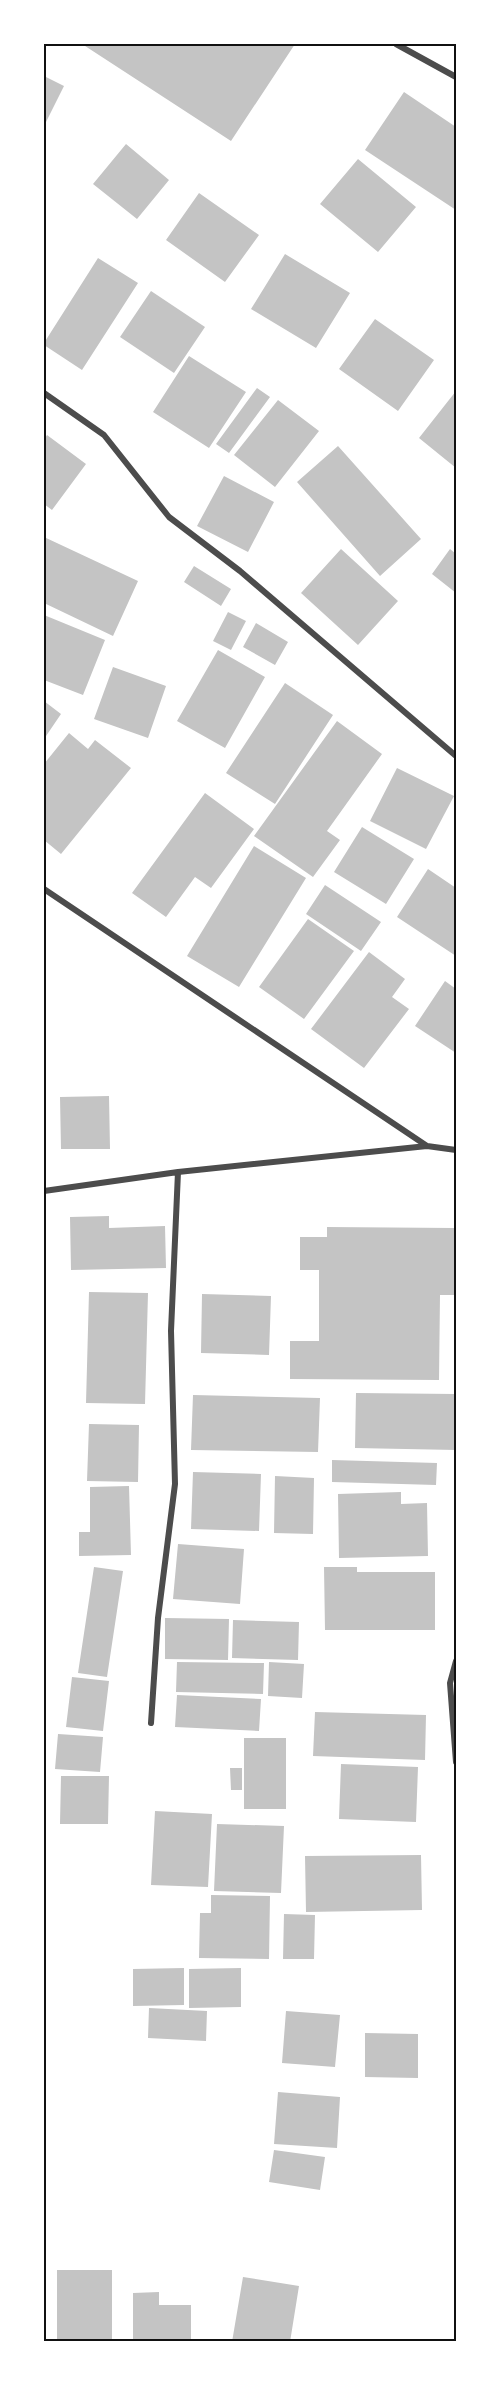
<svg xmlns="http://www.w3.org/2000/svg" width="500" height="2385" font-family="Jost,sans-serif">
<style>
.building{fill:#c4c4c4}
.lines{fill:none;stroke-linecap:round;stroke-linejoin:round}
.minor{stroke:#4c4c4c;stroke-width:6}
.neatline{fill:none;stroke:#111;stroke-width:2}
</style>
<rect width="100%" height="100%" fill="#fff"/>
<!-- building -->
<path class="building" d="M82 44H295L231 141Z
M44 76 64 86 44 126Z
M404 92 456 127V210L365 150Z
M126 144 169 180 137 219 93 184Z
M358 159 416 207 378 252 320 204Z
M199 193 259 235 225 282 166 240Z
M285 254 350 293 316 348 251 309Z
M98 258 138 283 82 370 44 345V343Z
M151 291 205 327 174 373 120 337Z
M375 319 434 360 398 411 339 369Z
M189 356 246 392 209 448 153 412Z
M257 388 270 397 229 453 216 444Z
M456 391V468L419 438Z
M278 400 319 431 275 487 234 455Z
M47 435 86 464 52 510 44 504V440Z
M338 446 421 539 380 576 297 482Z
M224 476 274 502 248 552 197 526Z
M44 537 138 581 113 636 44 603Z
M341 549 398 601 358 645 301 593Z
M450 549 456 554V593L432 574Z
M194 566 231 589 221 606 184 582Z
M228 612 246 621 231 650 213 641Z
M44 615 105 640 83 695 44 680Z
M256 623 288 642 275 665 243 647Z
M218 650 265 677 225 748 177 721Z
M113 667 166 686 148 738 94 719Z
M285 683 333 715 275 804 226 773Z
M44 701 61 714 44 739Z
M337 721 382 754 327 831 340 840 313 877 254 836Z
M69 733 88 749 95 740 131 768 61 854 44 840V764Z
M397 768 454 796 426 849 370 821Z
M205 793 254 829 211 888 195 877 166 917 132 893Z
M362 827 414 859 386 904 334 872Z
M254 846 306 878 239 987 187 956Z
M428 869 456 888V956L397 917Z
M325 885 381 922 361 951 306 914Z
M308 919 354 951 304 1019 259 987Z
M369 952 405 979 392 997 409 1009 364 1068 311 1029Z
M445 981 456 989V1053L415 1026Z
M109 1096 110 1149H61L60 1097Z
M109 1216V1228L165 1226 166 1268 71 1270 70 1217Z
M327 1227 454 1228V1238H456V1295H440L439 1380 290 1379V1341H319V1270H300V1237H327Z
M89 1292 148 1293 145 1404 86 1403Z
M202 1294 271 1296 269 1355 201 1353Z
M356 1393 456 1394V1450L355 1448Z
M193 1395 320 1398 318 1452 191 1450Z
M89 1424 139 1425 138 1482 87 1481Z
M332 1460 437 1463 436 1485 332 1482Z
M193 1472 261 1474 259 1531 191 1529Z
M275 1476 314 1478 313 1534 274 1533Z
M129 1486 131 1555 79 1556V1532H90V1487Z
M401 1492V1504L427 1503 428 1556 339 1558 338 1494Z
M178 1544 244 1549 240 1604 173 1599Z
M94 1567 123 1571 107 1677 78 1673Z
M324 1567H357V1572H435V1630H325Z
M165 1618 229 1619 228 1660 165 1659Z
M233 1620 299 1622 298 1660 232 1658Z
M177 1662 264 1663 263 1694 176 1692Z
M269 1662 304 1664 302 1698 268 1696Z
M72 1677 109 1681 103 1731 66 1727Z
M177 1695 261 1699 259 1731 175 1727Z
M315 1712 426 1715 425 1760 313 1756Z
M58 1734 103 1737 100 1772 55 1769Z
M244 1738H286V1809H244Z
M341 1764 418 1767 416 1822 339 1819Z
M230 1768H242V1790H231Z
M61 1776H109L108 1824H60Z
M155 1811 212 1814 208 1887 151 1885Z
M217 1824 284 1826 281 1893 214 1891Z
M421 1855 422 1910 306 1912 305 1856Z
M211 1895 270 1896 269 1959 199 1958 200 1913H211Z
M284 1914 315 1915 314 1959H283Z
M184 1968V2005L133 2006V1969Z
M241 1968V2007L189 2008V1969Z
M149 2008 207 2011 206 2041 148 2038Z
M286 2011 340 2015 335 2067 282 2063Z
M365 2033 418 2034V2078L365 2077Z
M278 2092 340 2097 337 2148 274 2144Z
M274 2150 325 2157 320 2190 269 2182Z
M57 2270H112V2342H57Z
M243 2277 299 2286 290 2342H232Z
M159 2292V2305H191V2342H133V2293Z"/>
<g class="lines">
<!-- minor -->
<path class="minor" d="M396 44 456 77
M44 393 104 435 169 517 240 571 456 756
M44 889 427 1146
M44 1191 178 1172 427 1146 456 1150
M456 1661 450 1683 456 1762
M151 1723 158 1618 175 1484 171 1331 178 1172"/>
</g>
<!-- border -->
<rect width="500" height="2385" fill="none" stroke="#ffffff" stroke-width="90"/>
<rect x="45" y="45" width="410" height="2295" class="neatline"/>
</svg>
